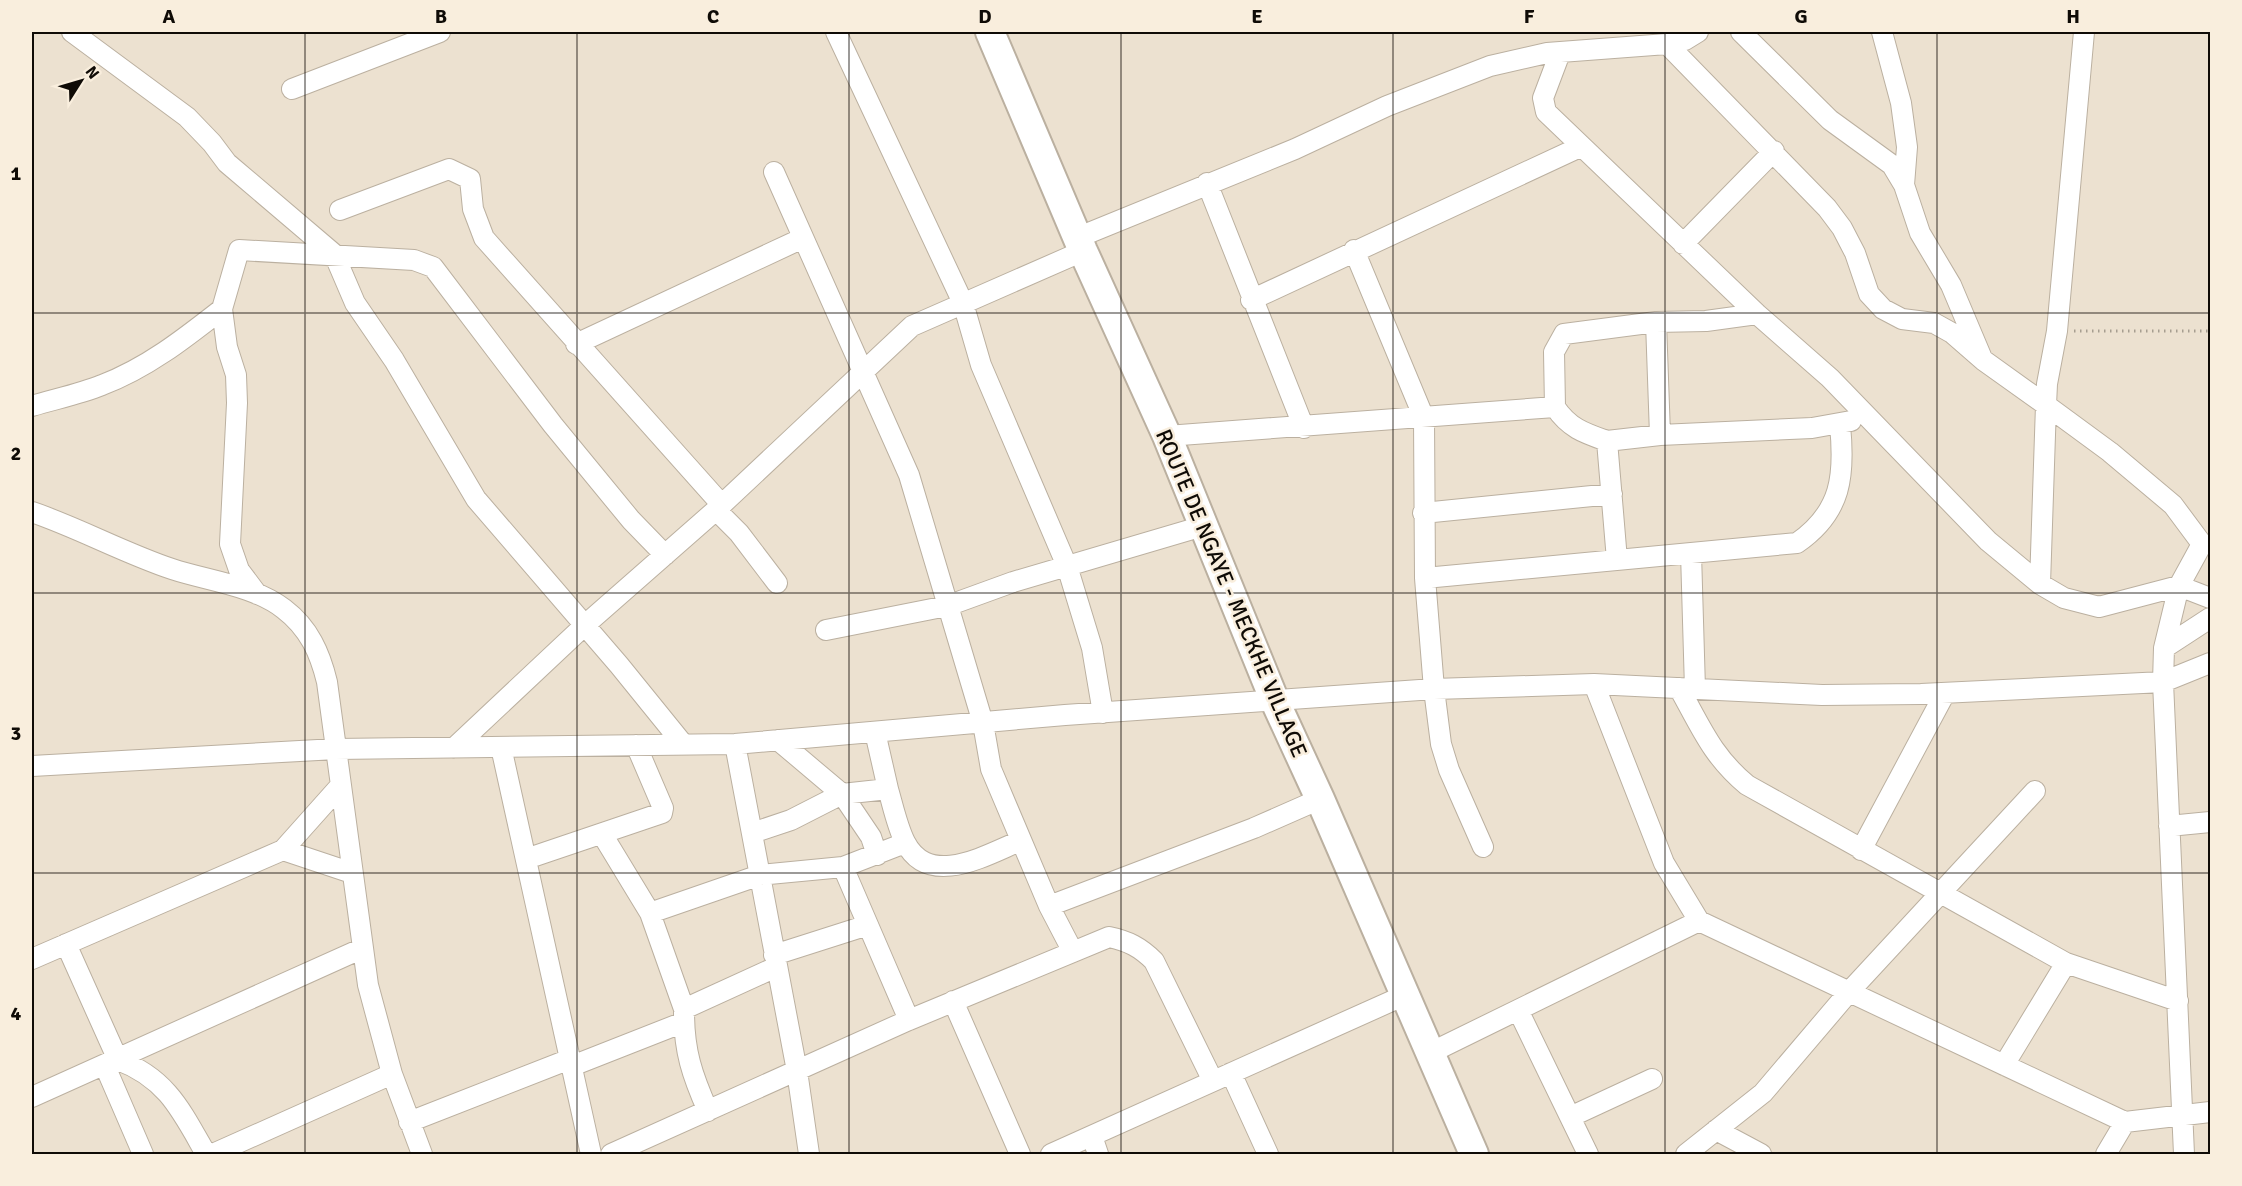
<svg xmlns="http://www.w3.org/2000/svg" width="2242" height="1186" font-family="Signika,sans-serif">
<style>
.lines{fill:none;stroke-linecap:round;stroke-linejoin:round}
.street-casing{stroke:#bbb0a0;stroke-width:22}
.secondary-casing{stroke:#bbb0a0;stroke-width:32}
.path{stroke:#a69e90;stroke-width:3;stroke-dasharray:1.5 4.5;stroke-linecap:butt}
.street{stroke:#fff;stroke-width:20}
.secondary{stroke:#fff;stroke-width:28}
.grid{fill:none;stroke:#0f0b06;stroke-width:1.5;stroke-opacity:0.55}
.labels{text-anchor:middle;stroke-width:5;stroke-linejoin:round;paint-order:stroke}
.street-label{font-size:22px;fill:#0f0b06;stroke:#f9eedd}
.neatline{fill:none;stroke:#0f0b06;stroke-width:2}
.grid-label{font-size:20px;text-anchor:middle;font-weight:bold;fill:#0f0b06}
</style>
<rect width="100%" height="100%" fill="#ece1d0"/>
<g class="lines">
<!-- street casing -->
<g class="street-casing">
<path id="street" d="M72 32 187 117 212 143 227 163 334 254 355 303 394 360 476 499 619 665 683 744
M836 32 963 303 981 365 1067 566 1092 648 1103 713
M1741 32 1830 120 1892 165 1904 185 1920 233 1951 285 1981 356
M1882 32 1901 103 1907 147 1904 185
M2084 32 2057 331 2047 384 2046 405 2110 452 2173 505 2202 544 2179 586 2164 648 2163 682 2184 1154
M1667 44 1827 208 1842 228 1855 253 1869 294 1883 309 1902 319 1934 323 1952 333 1983 360 2046 405 2040 584
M1560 53 1543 98 1546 112 1757 314 1830 378 1988 541 2040 584 2064 598 2099 607 2179 586 2210 598
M292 89 440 32
M774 172 909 475 983 723 991 769 1049 906 1073 952
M1207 183 1304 428
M340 210 449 169 470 179 473 209 484 238 722 505
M1079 237 1295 149 1387 106 1490 66 1547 53 1667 44 1685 40 1698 32
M1683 244 1774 151
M1354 250 1424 418 1425 578 1434 689 1441 744 1449 770 1483 847
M1251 300 1580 147
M576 344 803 238
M32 406C55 399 80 394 102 385 147 368 185 338 222 309
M1555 407C1569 428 1584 433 1607 441L1617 560
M1660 435 1812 428 1851 421
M1167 436 1555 407 1554 352 1564 334 1656 322 1706 321 1757 314
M1607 441 1660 435 1656 322
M716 510 739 533 777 583
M32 512C79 528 124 553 172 569 208 581 253 585 284 609 309 628 320 653 327 682L368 985 392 1074 422 1154
M1423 513 1612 494
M1691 553 1695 689
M1425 578 1797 543C1842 512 1845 475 1840 425
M257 594 239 570 230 544 237 403 236 375 227 347 222 309 239 250 414 260 433 267 553 425 631 520 665 555
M826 630 947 606 1013 582 1203 526
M2164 648 2210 618
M1594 684 1664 863 1699 921
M1679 688C1701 727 1712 756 1747 785L2066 963 2178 1001
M875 732 888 789
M778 740 842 794 888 789C893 806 897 826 905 842 929 889 986 855 1020 841
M735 744 797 1071 809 1154
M501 747 591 1154
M454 748 585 625 716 510 912 326 1083 251
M32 766 336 749 735 744 1065 715 1434 689 1594 684 1822 695 1921 694 2163 682 2210 663
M2169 826 2210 822
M752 833 791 820 842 794 871 837 877 855
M602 834 650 913 760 875 843 867 909 1020
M283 850 352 873
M1861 850 1945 693
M526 859 662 813 663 808 636 745
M843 867 905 843
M1049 906 1254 828 1320 799
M650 913 684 1009 776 967
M66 944 118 1060C167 1078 182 1112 206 1154
M774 955 868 925
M32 959 283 850 341 785
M953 1001 1020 1154
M684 1012C684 1051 692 1075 708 1111
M1519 1012 1588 1154
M1430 1053 1699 921 2125 1122 2210 1112
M2004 1065 2066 963
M105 1066 143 1154
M572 1066 684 1022
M1231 1073 1268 1154
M32 1097 363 948
M1570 1117 1652 1079
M409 1122 570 1059
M1716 1130 1761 1154
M1092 1136 1098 1154
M213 1154 392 1074
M611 1154 909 1020 1109 937C1128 941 1140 947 1154 961L1213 1081
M1051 1154 1405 995
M1686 1154 1763 1093 1848 993 2035 791
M2106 1154 2125 1122"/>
</g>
<!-- secondary casing -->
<g class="secondary-casing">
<path id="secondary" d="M990 32 1083 251 1167 436 1274 699 1320 799 1474 1154"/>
</g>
<!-- path -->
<path class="path" d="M2074 331H2210"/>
<!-- street -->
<use href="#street" class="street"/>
<!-- secondary -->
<use href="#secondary" class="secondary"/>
</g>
<!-- grid -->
<path class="grid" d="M305 32V1154M577 32V1154M849 32V1154M1121 32V1154M1393 32V1154M1665 32V1154M1937 32V1154M32 313H2210M32 593H2210M32 873H2210"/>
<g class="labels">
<!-- street labels -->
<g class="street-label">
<text transform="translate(1232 593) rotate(67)" y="8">ROUTE DE NGAYE - MECKHE VILLAGE</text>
</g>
</g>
<!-- border -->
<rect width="2242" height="1186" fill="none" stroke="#f9eedd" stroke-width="66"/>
<!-- north arrow -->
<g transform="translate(81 81) rotate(53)" stroke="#f9eedd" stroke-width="4.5" paint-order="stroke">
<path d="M0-4.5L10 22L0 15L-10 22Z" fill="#0f0b06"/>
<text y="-9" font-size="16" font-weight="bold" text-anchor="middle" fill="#0f0b06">N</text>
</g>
<rect x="33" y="33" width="2176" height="1120" class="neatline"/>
<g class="grid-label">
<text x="169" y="23">A</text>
<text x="441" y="23">B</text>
<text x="713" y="23">C</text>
<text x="985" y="23">D</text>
<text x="1257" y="23">E</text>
<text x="1529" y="23">F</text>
<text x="1801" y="23">G</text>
<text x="2073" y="23">H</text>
<text x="16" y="180">1</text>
<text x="16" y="460">2</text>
<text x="16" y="740">3</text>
<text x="16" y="1020">4</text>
</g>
</svg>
